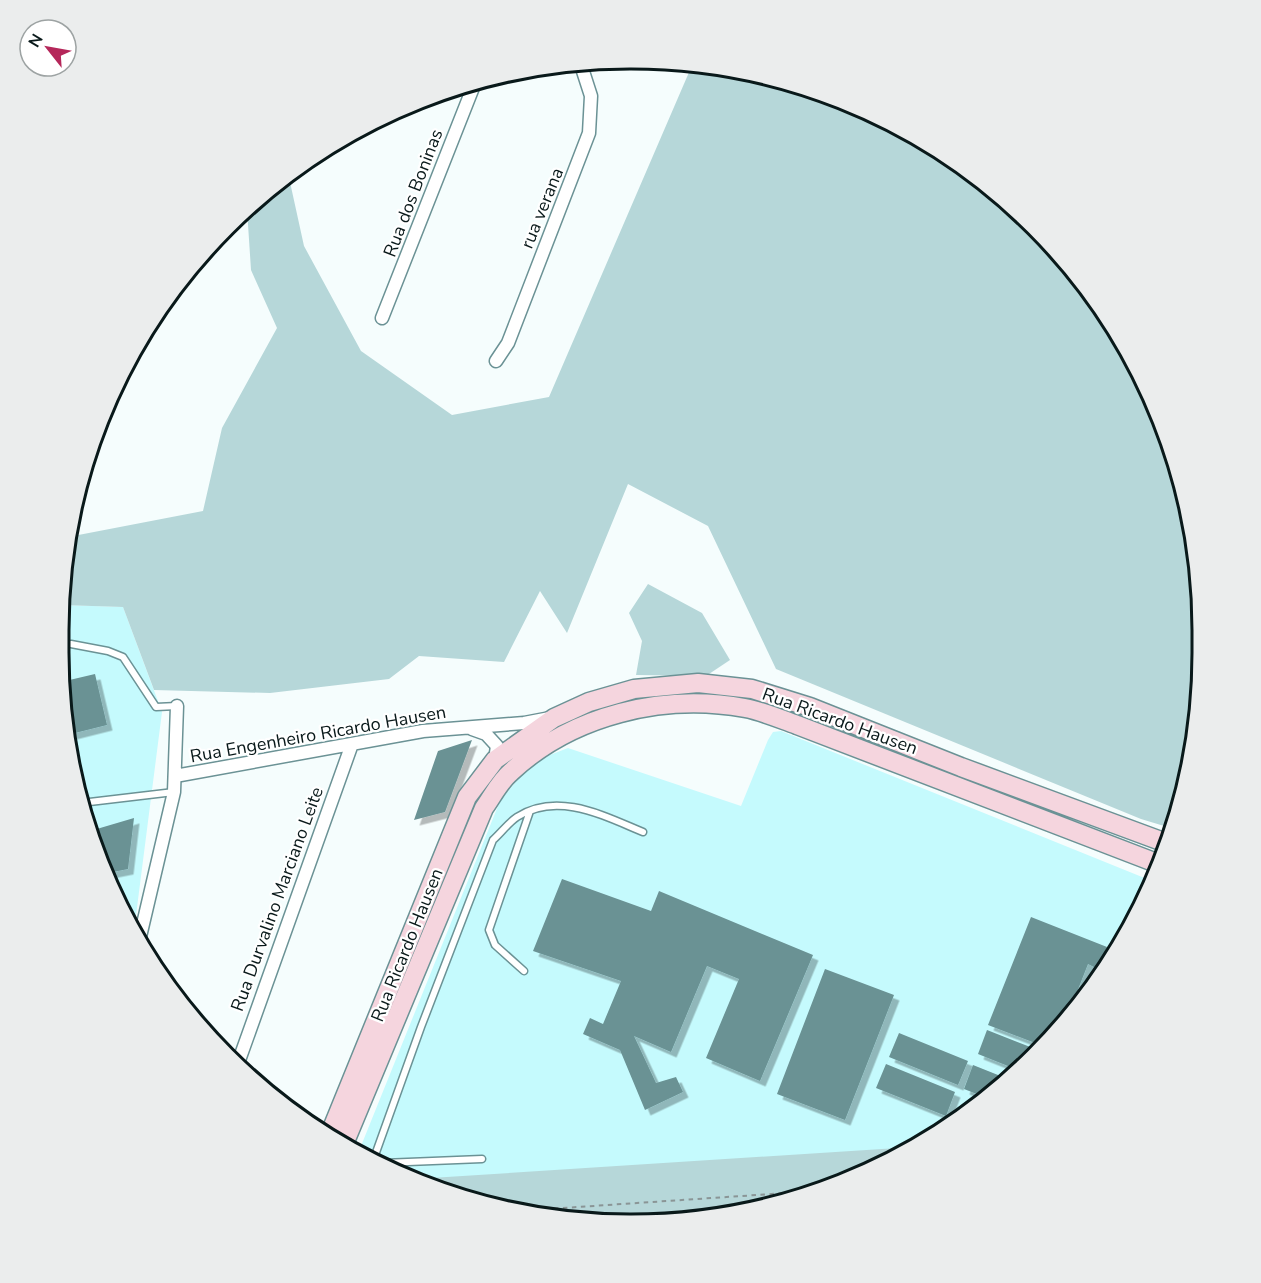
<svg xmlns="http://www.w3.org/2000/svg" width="1261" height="1283" font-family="'Nunito Sans',sans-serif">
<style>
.built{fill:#c5fafd}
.green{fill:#b6d7d9}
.building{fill:#6a9294;filter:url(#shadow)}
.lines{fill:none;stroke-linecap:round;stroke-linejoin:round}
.lane-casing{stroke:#6b9295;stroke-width:9}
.street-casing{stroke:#6b9295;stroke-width:15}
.secondary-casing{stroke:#6b9295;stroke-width:21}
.path{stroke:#8a9596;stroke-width:2;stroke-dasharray:4.5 4.5;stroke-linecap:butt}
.lane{stroke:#fff;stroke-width:6}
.street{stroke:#fff;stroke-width:12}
.secondary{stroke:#f5d5de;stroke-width:18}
.labels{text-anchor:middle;stroke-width:4.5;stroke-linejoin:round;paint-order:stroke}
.street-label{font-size:18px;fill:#09191a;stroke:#fff}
.rim{fill:none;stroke:#09191a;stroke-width:3}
</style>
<defs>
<filter id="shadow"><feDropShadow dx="5.5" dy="5.5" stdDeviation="0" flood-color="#0004"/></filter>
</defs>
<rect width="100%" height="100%" fill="#f5fdfd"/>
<!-- built -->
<path class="built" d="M61 605 123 607 162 712 134 931 102 872 70 764 59 652Z
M781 731 1152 881 1126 938 1061 1029 979 1106 883 1166 778 1205 668 1223 555 1220 446 1194 359 1151 500 801 524 772 542 758 568 748 741 806 768 740 773 732Z"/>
<!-- green -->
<path class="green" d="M693 63H706L815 89 917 135 1008 201 1085 283 1144 378 1183 483 1201 593 1198 727 1174 829 1141 819 776 669 708 526 628 484 567 633 540 591 504 662 419 656 389 679 270 693 154 690 123 607 61 605 63 555 68 537 203 511 222 428 277 328 251 270 247 209 283 177 288 173 304 246 361 351 452 415 549 397Z
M648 584 702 613 730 660 706 676 636 675 642 641 629 613Z
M913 1147 883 1166 778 1205 594 1221 555 1220 446 1194 415 1179Z"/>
<!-- building -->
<path class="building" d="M95 674 107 725 67 735 61 682Z
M472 740 445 812 414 820 438 751Z
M134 818 128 869 103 874 90 831Z
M562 879 651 911 659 891 813 955 760 1081 706 1058 739 979 707 966 671 1052 634 1036 656 1083 676 1077 683 1092 645 1110 620 1050 583 1034 590 1018 603 1024 621 981 533 951Z
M1031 917 1107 947 1098 969 1088 964 1064 1025 1043 1046 988 1025Z
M825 969 894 995 845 1120 777 1094Z
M987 1030 1038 1050 1018 1070 978 1054Z
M899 1033 968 1061 958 1085 889 1057Z
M886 1064 955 1092 946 1116 876 1088Z
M973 1065 1008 1079 987 1098 964 1089Z"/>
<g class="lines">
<!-- lane casing -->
<g class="lane-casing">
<path id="lane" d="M71 644 108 651 123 657 156 707 177 706
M81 803 174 792
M524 971 495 945 489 930 530 811
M374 1158 421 1027 493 840C501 833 508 823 517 817 558 791 604 816 643 832
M383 1163 482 1159"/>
</g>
<!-- street casing -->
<g class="street-casing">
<path id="street" d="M382 318 476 80
M496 361 508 343 589 133 591 96 580 62
M472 729 486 734 497 746 495 760
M175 776 423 731 524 723 550 718
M139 941 174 792 177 706
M237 1066 352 744"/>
</g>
<!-- secondary casing -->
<g class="secondary-casing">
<path id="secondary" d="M329 1136 467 797 495 760 554 718 589 702 634 689 698 683 752 689 810 707 961 767 1169 844
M344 1144 484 808C492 797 500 781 511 772 572 715 663 693 745 708 762 711 780 719 797 725L1159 864"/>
</g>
<!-- path -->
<path class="path" d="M518 1211 816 1191"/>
<!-- lane -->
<use href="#lane" class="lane"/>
<!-- street -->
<use href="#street" class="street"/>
<!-- secondary -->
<use href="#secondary" class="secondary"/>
</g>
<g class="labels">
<!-- street labels -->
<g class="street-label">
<text transform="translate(413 193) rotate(-69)" y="6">Rua dos Boninas</text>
<text transform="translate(542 208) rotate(-68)" y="6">rua verana</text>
<text transform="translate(840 721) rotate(20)" y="6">Rua Ricardo Hausen</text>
<text transform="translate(318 734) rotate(-10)" y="6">Rua Engenheiro Ricardo Hausen</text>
<text transform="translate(277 899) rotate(-70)" y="6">Rua Durvalino Marciano Leite</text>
<text transform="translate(407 945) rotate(-68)" y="6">Rua Ricardo Hausen</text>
</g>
</g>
<!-- crop -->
<path d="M0 0H1261V1283H0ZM630 69H631A561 561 0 0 1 1192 630V653A561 561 0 0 1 631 1214H630A561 561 0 0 1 69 653V630A561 561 0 0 1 630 69Z" fill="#ebeded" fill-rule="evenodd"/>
<path class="rim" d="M630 69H631A561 561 0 0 1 1192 630V653A561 561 0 0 1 631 1214H630A561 561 0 0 1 69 653V630A561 561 0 0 1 630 69Z"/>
<!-- north arrow -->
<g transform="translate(48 48) rotate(301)"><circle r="28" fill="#ffffff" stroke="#9da3a3" stroke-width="1.5"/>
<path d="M0-4.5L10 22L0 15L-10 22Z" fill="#b5275a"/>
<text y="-9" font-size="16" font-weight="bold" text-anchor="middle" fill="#09191a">N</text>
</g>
</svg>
